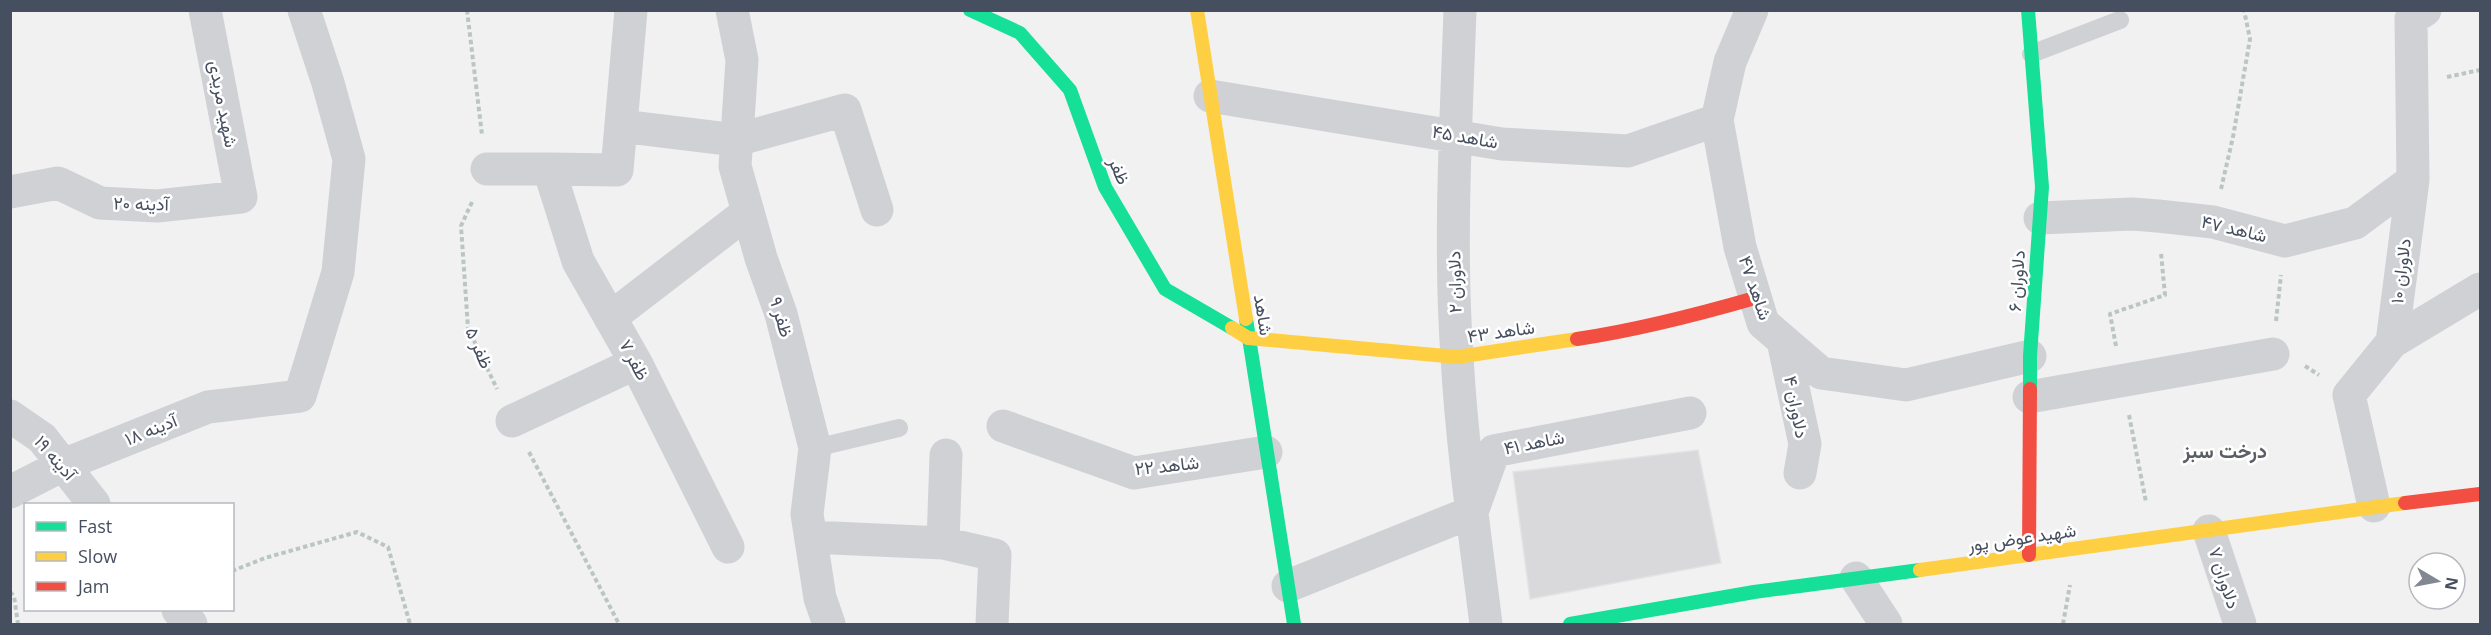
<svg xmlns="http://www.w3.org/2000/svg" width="2491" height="635" font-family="'Open Sans',Vazirmatn,sans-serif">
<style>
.building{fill:#d9d9db;stroke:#e3e2e4;stroke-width:1.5}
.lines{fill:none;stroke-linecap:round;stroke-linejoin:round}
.path{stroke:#bac6c5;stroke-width:4;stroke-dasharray:4.5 3;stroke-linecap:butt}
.lane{stroke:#cfd1d5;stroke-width:18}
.street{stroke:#cfd1d5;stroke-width:33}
.fast{stroke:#16e098;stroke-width:14}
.slow{stroke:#ffcf43;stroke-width:14}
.jam{stroke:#f24e42;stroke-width:14}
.labels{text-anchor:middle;stroke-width:5;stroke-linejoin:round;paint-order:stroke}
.street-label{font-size:18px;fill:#464f5f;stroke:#fff}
.neighbourhood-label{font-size:20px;font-weight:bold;fill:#5c5e66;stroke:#fff}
</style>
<rect width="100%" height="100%" fill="#f2f1f1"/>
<!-- building -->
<path class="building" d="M1698 450 1721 563 1530 599 1513 472Z"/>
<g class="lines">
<!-- path -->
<path class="path" d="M467 10 482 135
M2447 77 2480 70
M2221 189 2233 137 2250 39 2244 10
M472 202 461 226 468 328 497 389
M2276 321 2281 275
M2116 346 2110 314 2165 295 2161 253
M2305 366 2319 375
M2129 415 2146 502
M529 452 619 624
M232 571 265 558 357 532 388 547 410 624
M10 592 14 596 18 624
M2063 624 2070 585"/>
<!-- lane -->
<path class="lane" d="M2031 54 2120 20
M815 448 899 428"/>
<!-- street -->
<path class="street" d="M631 10 617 170 549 169 578 261 636 363 728 547
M732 10 742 60 735 166 761 258 781 314 815 448 807 514 820 598 829 624
M1460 10C1456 126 1449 242 1457 357 1462 446 1475 536 1486 624
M1752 10 1730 62 1717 120 1740 247 1763 323 1821 373 1906 385 2030 356
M1210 96 1502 144 1628 151 1717 120
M621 126 736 140 845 110 877 210
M487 169H549
M10 192 58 183 100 203 157 206 241 197 205 10
M2040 218 2132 214 2158 216 2213 222 2285 241 2355 223 2413 180
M610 318 748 212
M1783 341 1805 444 1800 473
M2392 342 2480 289
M2029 397 2273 354
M10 416 42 438 94 504
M512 421 636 363
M1003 426 1134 473 1266 452
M946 455 943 543 995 555 992 624
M10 492 63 465 208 407 300 396 338 272 349 159 328 83 304 10
M2374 506 2349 395 2392 342 2413 180 2411 19 2425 10
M2209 531 2240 624
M811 537 943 543
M1856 578 1886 624
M1288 586 1472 512 1494 451 1690 413
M178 610 191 624"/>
<!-- fast -->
<path class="fast" d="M970 10 1020 33 1070 90 1105 187 1165 289 1232 328
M2028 10 2042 187 2030 356V389
M1246 319 1294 624
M1570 624 1754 592 1920 570"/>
<!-- slow -->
<path class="slow" d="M1197 10 1246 319
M1232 328 1248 338 1457 357 1577 339
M1920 570 2405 503"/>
<!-- jam -->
<path class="jam" d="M1577 339C1638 330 1696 315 1755 298
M2405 503 2480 494
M2029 555 2030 389"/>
</g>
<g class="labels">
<!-- street labels -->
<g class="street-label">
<text transform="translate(223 104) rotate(79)" y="6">شهید مریدی</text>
<text transform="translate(1465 137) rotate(10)" y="6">شاهد ۴۵</text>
<text transform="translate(1119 171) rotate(67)" y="6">ظفر</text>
<text transform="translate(141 204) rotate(1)" y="6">آدینه ۲۰</text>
<text transform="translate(2234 229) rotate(13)" y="6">شاهد ۴۷</text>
<text transform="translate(2401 271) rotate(-83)" y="6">دلاوران ۱۰</text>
<text transform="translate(2017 281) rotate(-86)" y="6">دلاوران ۶</text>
<text transform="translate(1455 282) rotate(-91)" y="6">دلاوران ۲</text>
<text transform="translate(1755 288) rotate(71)" y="6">شاهد ۴۷</text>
<text transform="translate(1263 315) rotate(81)" y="6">شاهد</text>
<text transform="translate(781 317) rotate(73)" y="6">ظفر ۹</text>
<text transform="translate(1501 332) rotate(-8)" y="6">شاهد ۴۳</text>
<text transform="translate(479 348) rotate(67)" y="6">ظفر ۵</text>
<text transform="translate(634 360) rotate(62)" y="6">ظفر ۷</text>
<text transform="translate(1796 407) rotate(79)" y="6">دلاوران ۴</text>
<text transform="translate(151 430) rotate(-22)" y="6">آدینه ۱۸</text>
<text transform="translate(1534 443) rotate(-11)" y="6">شاهد ۴۱</text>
<text transform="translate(55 458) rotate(49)" y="6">آدینه ۱۹</text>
<text transform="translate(1167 466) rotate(-6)" y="6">شاهد ۲۲</text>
<text transform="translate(2022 538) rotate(-8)" y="6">شهید عوض پور</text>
<text transform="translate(2224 578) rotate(72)" y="6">دلاوران ۷</text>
</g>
<!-- neighbourhood labels -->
<g class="neighbourhood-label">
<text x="2225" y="458">درخت سبز</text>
</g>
</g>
<!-- border -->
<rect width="2491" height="635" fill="none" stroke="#464f5f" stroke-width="24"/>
<!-- legend -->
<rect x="24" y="503" width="210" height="108" fill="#ffffff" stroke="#b5b9bf" stroke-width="1.5"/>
<rect x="36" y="522" width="30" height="9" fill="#16e098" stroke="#b5b9bf" stroke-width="1.5"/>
<text x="78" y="533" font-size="18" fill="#464f5f">Fast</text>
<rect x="36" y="552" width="30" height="9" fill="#ffcf43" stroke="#b5b9bf" stroke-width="1.5"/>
<text x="78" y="563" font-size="18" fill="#464f5f">Slow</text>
<rect x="36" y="582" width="30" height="9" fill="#f24e42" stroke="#b5b9bf" stroke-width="1.5"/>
<text x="78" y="593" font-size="18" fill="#464f5f">Jam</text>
<!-- north arrow -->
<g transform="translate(2437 581) rotate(100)"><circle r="28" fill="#ffffff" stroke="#b5b9bf" stroke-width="1.5"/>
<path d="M0-4.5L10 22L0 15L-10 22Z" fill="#828892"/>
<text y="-9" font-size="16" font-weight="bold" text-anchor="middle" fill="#464f5f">N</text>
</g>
</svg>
